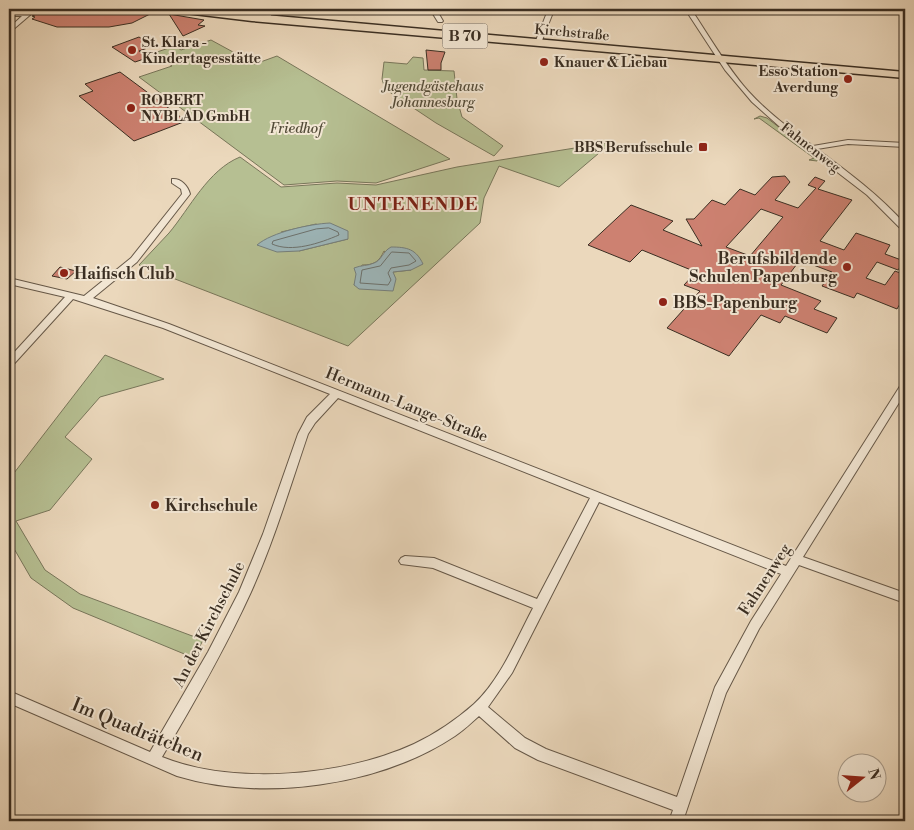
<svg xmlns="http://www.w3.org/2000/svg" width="914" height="830" font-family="'Libre Bodoni',serif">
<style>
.green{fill:#b6bf92;stroke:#78765a;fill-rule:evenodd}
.water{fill:#9db7bb;stroke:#75807e}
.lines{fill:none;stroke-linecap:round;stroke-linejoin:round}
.shore{stroke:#6c726e;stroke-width:1}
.building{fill:#cd8171;stroke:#3a2e22;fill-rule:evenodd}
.street-casing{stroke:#665848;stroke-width:2}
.primary-casing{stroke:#3a2e22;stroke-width:3}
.street{fill:#f2e6d3;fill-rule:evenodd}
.primary{fill:#ebd8bc;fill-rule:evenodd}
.poi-dot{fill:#8f2418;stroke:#f2e6d3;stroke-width:2}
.labels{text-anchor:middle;stroke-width:4;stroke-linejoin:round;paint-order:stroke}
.far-street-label{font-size:14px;fill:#3a2e22;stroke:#f2e6d3}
.far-poi-label{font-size:14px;font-weight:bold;fill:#3a2e22;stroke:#f2e6d3;text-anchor:start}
.far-park-label{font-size:14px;font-style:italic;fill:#534b38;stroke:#f2e6d3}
.shield{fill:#f2e6d3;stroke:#716557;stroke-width:1}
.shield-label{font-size:15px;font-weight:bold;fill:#3a2e22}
.poi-label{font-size:16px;font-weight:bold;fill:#3a2e22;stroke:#f2e6d3;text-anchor:start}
.street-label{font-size:16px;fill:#3a2e22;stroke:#f2e6d3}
.far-district-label{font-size:18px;font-weight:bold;letter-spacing:1px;fill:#7a1f14;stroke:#f2e6d3}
.near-street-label{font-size:19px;fill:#3a2e22;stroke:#f2e6d3}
</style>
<rect width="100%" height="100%" fill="#ebd8bc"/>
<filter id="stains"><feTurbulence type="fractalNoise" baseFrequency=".004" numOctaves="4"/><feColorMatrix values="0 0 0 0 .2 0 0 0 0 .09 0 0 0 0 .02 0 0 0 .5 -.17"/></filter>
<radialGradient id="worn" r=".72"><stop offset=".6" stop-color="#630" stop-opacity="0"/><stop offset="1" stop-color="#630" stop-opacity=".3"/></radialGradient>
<!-- green -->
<path class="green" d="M211 40 255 64 277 56 450 159 376 183 337 181 284 185 139 77 172 66 154 53 175 46 181 50Z
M413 57 423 58 424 70 454 71 457 99 462 117 503 146 494 156 436 123 385 89 382 79 384 62 407 64Z
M760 116 767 118 819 158 817 161 809 160 814 158 759 118 754 119Z
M612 142 559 187 499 166 484 198 480 223 348 346 139 265C149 254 159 244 169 233 190 208 208 170 240 157L281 187 337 183 376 185 457 167ZM316 224 348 239 299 251 281 232ZM384 251 411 270 393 272 354 285 362 265C374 265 379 262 384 251Z
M105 355 164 379 100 397 65 437 92 459 50 510 16 521 45 570 80 594 203 640 194 658 73 608 31 578 9 540V496L14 473Z"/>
<!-- water -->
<path class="water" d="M330 223 348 231V239L299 251 277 252 257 245C272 232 310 224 330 223Z
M391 247C407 247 416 249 423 264L411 270 393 272 396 279 393 291 359 289 354 285 356 274 354 268C361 265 368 266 374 263 382 260 382 252 391 247Z"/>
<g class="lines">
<!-- shore -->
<path class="shore" d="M329 228 338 232 339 235C320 243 292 253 272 244L273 241 316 229Z
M392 252 409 253 416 261 409 265 391 268 388 273 391 280 388 285 360 283 362 270 380 266Z"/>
</g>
<!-- building -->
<path class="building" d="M49 9H136L154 12 132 23 109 27H57L32 19 35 17 32 16Z
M169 14 204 20 198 25 205 26 183 36Z
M139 37 153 46 139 51 150 57 135 62 112 47Z
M426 50 445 52 441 63V70H428Z
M120 72 186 121 134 141 79 96 93 91 85 84Z
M785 176 790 182 775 200 798 208 816 188 808 185 815 177 825 181 818 189 852 200 820 241 844 250 856 233 890 245 885 254 904 261 898 270 877 262 866 278 885 285 895 271 905 275V295L897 309 857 293 854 298 822 286 832 272 800 260 781 285 821 301 814 309 837 318 827 333 785 316 780 323 761 315 729 356 667 328 700 291 684 285 696 272 642 250 630 262 588 245 631 205 673 221 663 230 702 246 686 219H694L712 200 725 205 740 189 755 195 772 177ZM761 209 783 217 750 256 726 247Z
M60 267 76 271 67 279 52 276Z"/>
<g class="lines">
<!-- street casing -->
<g class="street-casing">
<path id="street" d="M269 9H275L268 20H264L263 19Z
M430 9H436L443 21 442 22H438Z
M543 9H549L552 15 541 43 538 45 535 43 546 15Z
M685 9H691C709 36 726 66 748 91 767 112 790 129 813 146L848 140 905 143V147L848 144 817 149C848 172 879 195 905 224V230H902L867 195 789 135 752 102 725 70Z
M788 9H905V12L791 11Z
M9 12 27 13 30 15 9 33V28L22 16H9Z
M172 179C181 178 188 186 190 194L137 262 93 298 169 324 786 566 902 383 905 382V393L803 557 905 593V603L799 565 759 629 726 693 683 821H669L673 810 538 760 515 748 479 716C471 723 464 730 455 736 380 786 263 802 177 776L9 703V691L150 752 208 652 239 592 263 534 298 434 307 417 330 394 163 328 73 299 12 366 9 367V358L65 297 9 284V278L84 296 131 258 182 194 181 189 172 183ZM338 398 590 498 537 599 434 558 405 556 401 558 399 561 401 564 433 568 533 608C516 640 501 679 474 704 456 720 435 734 414 744 344 776 234 786 162 757 194 703 225 649 251 592 274 541 290 487 308 434L315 423ZM599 502 781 574 751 621 715 687 677 797 546 749 525 738 488 707 512 673Z"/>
</g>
<!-- primary casing -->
<g class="primary-casing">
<path id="primary" d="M172 9H198L905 72V78L252 21 177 12Z"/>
</g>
<!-- street -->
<use href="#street" class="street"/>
<!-- primary -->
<use href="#primary" class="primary"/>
</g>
<!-- markers -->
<g class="poi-dot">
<circle cx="132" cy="50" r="5"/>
<circle cx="544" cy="62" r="5"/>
<circle cx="848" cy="79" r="5"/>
<circle cx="131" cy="108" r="5"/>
<rect x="698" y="142" width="10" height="10" rx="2.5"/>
<circle cx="847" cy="267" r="5"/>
<circle cx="64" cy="273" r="5"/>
<circle cx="663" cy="302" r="5"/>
<circle cx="155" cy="505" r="5"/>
</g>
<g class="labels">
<!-- far-street labels -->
<g class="far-street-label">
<text transform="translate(572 32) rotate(5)" y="5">Kirchstraße</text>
<text transform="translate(811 147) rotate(38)" y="5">Fahnenweg</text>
</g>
<!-- far-poi labels -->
<g class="far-poi-label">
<text x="142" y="47">St. Klara -<tspan x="142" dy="16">Kindertagesstätte</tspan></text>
<text x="554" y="67">Knauer &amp; Liebau</text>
<text x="838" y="76" text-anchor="end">Esso Station<tspan x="838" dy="16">Averdung</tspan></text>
<text x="141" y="105">ROBERT<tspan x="141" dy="16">NYBLAD GmbH</tspan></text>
<text x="693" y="152" text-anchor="end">BBS Berufsschule</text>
</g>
<!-- far-park labels -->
<g class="far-park-label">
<text x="433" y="91">Jugendgästehaus<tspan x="433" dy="16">Johannesburg</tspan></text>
<text x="296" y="133">Friedhof</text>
</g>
<!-- shield labels -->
<rect class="shield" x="442.5" y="23.5" width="45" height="25" rx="4"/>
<g class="shield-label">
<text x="465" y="41">B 70</text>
</g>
<!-- poi labels -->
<g class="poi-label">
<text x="837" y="264" text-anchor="end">Berufsbildende<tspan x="837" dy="18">Schulen Papenburg</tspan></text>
<text x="74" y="279">Haifisch Club</text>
<text x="673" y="308">BBS-Papenburg</text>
<text x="165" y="511">Kirchschule</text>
</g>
<!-- street labels -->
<g class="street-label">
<text transform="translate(407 404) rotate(22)" y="6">Hermann-Lange-Straße</text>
<text transform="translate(764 579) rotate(-57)" y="6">Fahnenweg</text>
<text transform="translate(208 624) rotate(-63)" y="6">An der Kirchschule</text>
</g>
<!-- far-district labels -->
<g class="far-district-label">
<text x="413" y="210">UNTENENDE</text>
</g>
<!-- near-street labels -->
<g class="near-street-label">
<text transform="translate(138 729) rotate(22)" y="7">Im Quadrätchen</text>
</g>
</g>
<!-- margin -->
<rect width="914" height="830" fill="none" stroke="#ebd8bc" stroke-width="30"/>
<rect x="10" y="10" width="894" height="810" fill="none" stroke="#3a2e22" stroke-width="2.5"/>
<rect x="15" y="15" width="884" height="800" fill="none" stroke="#3a2e22"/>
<!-- north arrow -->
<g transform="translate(862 778) rotate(73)"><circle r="24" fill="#f2e6d3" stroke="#a89c8c"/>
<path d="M0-4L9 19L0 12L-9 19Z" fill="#8f2418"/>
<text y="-8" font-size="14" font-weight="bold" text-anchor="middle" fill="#3a2e22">N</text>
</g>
<rect width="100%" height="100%" filter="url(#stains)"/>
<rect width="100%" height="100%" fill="url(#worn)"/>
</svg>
